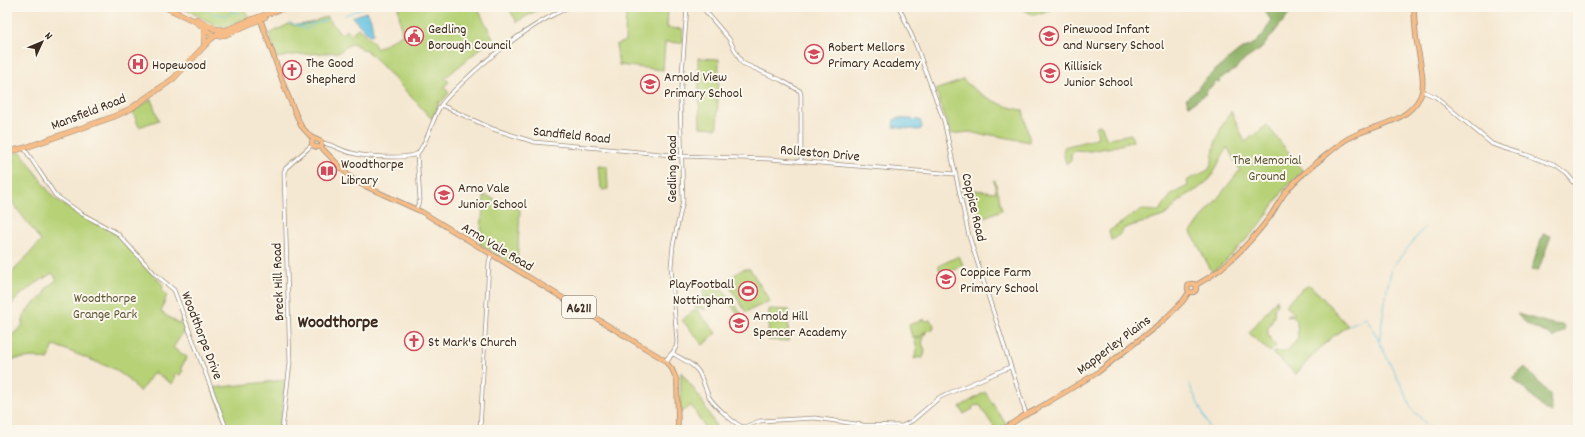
<svg xmlns="http://www.w3.org/2000/svg" width="1585" height="437" font-family="Dekko,sans-serif">
<style>
.green{fill:#b6d176;stroke:#787e4a}
.forest{fill:#90b367;stroke:#666e42}
.water{fill:#64c2e2;stroke:#507680}
.lines{fill:none;stroke-linecap:round;stroke-linejoin:round}
.stream{stroke:#64c2e2;stroke-width:1}
.minor-casing{stroke:#988978;stroke-width:4.5}
.major-casing{stroke:#988978;stroke-width:5.5}
.highway-casing{stroke:#988978;stroke-width:6}
.minor{stroke:#fff;stroke-width:3}
.major{stroke:#f7bd88;stroke-width:4}
.highway{stroke:#f7bd88;stroke-width:5}
.labels{text-anchor:middle;stroke-width:4;stroke-linejoin:round;paint-order:stroke}
.shield{fill:#fbf7ec;stroke:#75685c;stroke-width:1}
.shield-label{font-size:13px;font-weight:bold;fill:#3b2a1e}
.poi-label{font-size:14px;fill:#3b2a1e;stroke:#fbf7ec;text-anchor:start}
.street-label{font-size:14px;fill:#3b2a1e;stroke:#fbf7ec}
.park-label{font-size:14px;fill:#5a5434;stroke:#fbf7ec}
.district-label{font-size:18px;font-weight:bold;fill:#3b2a1e;stroke:#fbf7ec}
</style>
<rect width="100%" height="100%" fill="#fbf7ec"/>
<filter id="ink" filterUnits="userSpaceOnUse"><feTurbulence type="fractalNoise" baseFrequency=".025" numOctaves="2"/><feDisplacementMap in="SourceGraphic" scale="8" xChannelSelector="R" yChannelSelector="G"/><feConvolveMatrix kernelMatrix="1 2 1 2 8 2 1 2 1" color-interpolation-filters="sRGB"/></filter>
<filter id="wash" filterUnits="userSpaceOnUse"><feTurbulence type="fractalNoise" baseFrequency=".012" numOctaves="4" result="noise"/><feDisplacementMap in="SourceGraphic" scale="16" xChannelSelector="R" yChannelSelector="G"/><feGaussianBlur stdDeviation="0.9" result="paint"/><feColorMatrix in="noise" values="0 0 0 0 0 0 0 0 0 0 0 0 0 0 0 0 0 1.4 0 .05"/><feComposite in="paint" operator="in"/></filter>
<g filter="url(#wash)">
<rect width="100%" height="100%" fill="#f5e8d2"/>
<!-- green -->
<path class="green" d="M181 7H239L246 12 249 17 228 26 219 27Z
M398 7H477L493 38 445 78 449 82 444 87 449 93 440 103 438 101V106L432 119 373 56 353 43 344 48 340 52 293 55 277 58 269 34 289 24C297 27 309 23 317 21V20L327 17 341 34 347 30 351 34 358 28 372 41 377 49 402 34Z
M508 7H542L517 22Z
M626 7H668L667 28 683 29 682 43 665 42 663 70 619 65 616 45 625 41Z
M1022 7H1052V9L1034 15 1024 10Z
M698 58 719 59 717 128 700 127Z
M963 79C976 94 1004 108 1023 110L1030 142 992 135 986 134V136L970 132 950 134 936 90C944 86 956 84 963 79Z
M151 99 159 120 139 127 133 112Z
M1231 111 1245 142 1267 125 1303 171 1285 188 1260 225 1222 265 1212 272 1191 232 1240 170 1227 147 1210 179 1198 189 1184 197 1171 210 1164 216 1125 228C1120 233 1119 237 1111 240L1109 231 1141 210 1159 211 1172 194 1188 186 1187 181C1193 176 1205 173 1209 169 1213 163 1213 152 1215 145 1218 133 1224 121 1231 111Z
M1098 125 1102 126 1106 139 1131 134 1133 141 1113 147 1090 151 1075 150 1071 153V160L1066 164 1063 150 1065 149 1064 147 1095 139V138L1098 137 1096 127Z
M21 152 53 197 67 207 116 234 163 285 162 291 167 295 161 312 179 324 182 319 186 332H183L173 348 187 357 181 368 183 370 180 375 175 374 174 376 175 378 172 384 154 372 140 392 127 378 114 369 54 345 48 360 34 357 7 360V342L8 339 22 326 24 316 29 308 45 294 46 289 57 279 52 273C36 284 20 292 9 308L7 307V278L41 241 7 195V156Z
M598 165 607 166 608 189 602 190 600 188Z
M994 180H995L1002 210 979 219 974 190 996 192Z
M484 195 520 210 517 267 480 244Z
M959 256 963 265 942 274 938 266Z
M743 269H750L770 301 746 312 726 281Z
M716 284 722 289 728 297H730L743 316 737 322 732 320 738 314 724 297 721 299 714 291 721 299 716 303 709 296 710 295 705 298 708 296 715 304 710 308 704 301 701 304 706 310 694 307 704 296V290Z
M1309 285 1319 294 1348 326C1328 338 1312 356 1296 374L1272 353C1276 351 1277 352 1282 352 1288 352 1293 344 1298 339L1297 321 1292 316 1287 317 1290 314 1293 315 1294 313 1285 305 1301 290Z
M1277 299V305L1274 309C1277 325 1257 326 1276 346L1270 352 1249 333Z
M696 309 716 333 703 345 682 320Z
M769 309 789 310 788 341 768 340Z
M924 319 926 321 930 320 934 325 933 330 926 331 919 337H912L909 325Z
M926 332 922 343 925 350 924 356 921 359 920 357 914 359 917 349 914 338H920Z
M681 372 701 399 718 430H706L691 405 680 414Z
M286 380 279 430H229L213 388Z
M985 392 1006 424 996 430 984 412 980 405 977 406 976 405 972 407 973 409 964 414 960 407Z"/>
<!-- forest -->
<path class="forest" d="M1263 7H1274L1282 12 1292 7H1299L1288 11V15L1261 49 1240 63 1235 70 1225 75 1220 80 1221 82 1219 83 1218 81 1205 92 1206 94 1190 105H1189L1186 99 1197 90 1200 85 1212 73 1239 51 1255 43 1263 35 1271 21Z
M1543 234 1551 236 1538 271 1531 270Z
M1517 314 1553 324 1564 325 1565 327 1564 331 1553 338 1552 337 1550 334C1536 330 1525 324 1517 314Z
M1525 367 1550 395 1552 413 1544 409 1513 378Z"/>
<!-- water -->
<path class="water" d="M366 12C372 16 372 26 373 34L369 35 352 17Z
M898 118 920 120 922 126 921 129 918 130 893 127 894 120Z"/>
<g class="lines">
<!-- stream -->
<path class="stream" d="M205 7 206 10 215 15 221 14 225 16C232 12 233 10 240 14
M345 15 366 7
M290 23C293 25 295 24 298 26 309 31 306 30 315 24 318 22 323 21 327 20
M299 26 315 23
M1424 228 1392 267 1387 289 1379 342 1407 397 1411 408 1428 426 1434 430
M1348 326 1366 317 1379 341
M1189 384 1209 427"/>
</g>
</g>
<g filter="url(#ink)">
<g class="lines">
<!-- minor casing -->
<g class="minor-casing">
<path id="minor" d="M702 7 729 39 742 63 781 80 800 91 801 95V161
M899 7 916 45 944 121 969 236 1026 414
M1422 91 1436 97 1492 144 1527 155 1556 166 1567 174 1578 187
M441 105 493 129 534 142 682 156 770 159 955 174
M322 143C333 144 341 151 352 153 365 157 405 159 417 154 428 142 432 119 441 105 447 96 455 90 462 83 493 53 530 25 569 7
M24 148 55 195 82 214 117 233 155 274 174 290 227 430
M416 209 420 200 417 154
M672 353C681 359 691 362 698 371 703 379 705 389 709 397 714 405 736 426 744 427L760 421 815 418 863 425 902 426 912 421 940 397 1010 367
M665 361 672 353
M667 362 676 347 677 342 671 267 673 245 683 201 680 100 687 7
M7 428 8 430
M282 430 290 363 284 172 286 168 312 145
M480 430 489 262 491 255"/>
</g>
<!-- major casing -->
<g class="major-casing">
<path id="major" d="M260 18 286 91 301 126 311 137 322 142V145L321 147H316L312 145V141L315 139
M321 147 350 177 358 183 422 212 663 359 672 369 677 381 678 430
M1187.5 288a4.5 4.5 0 1 1 9 0a4.5 4.5 0 1 1-9 0Z
M1196 285C1225 270 1249 244 1269 218 1276 208 1281 197 1289 188 1304 171 1323 158 1340 144 1363 125 1405 127 1420 97 1427 82 1418 54 1416 37 1415 27 1414 17 1414 7
M1002 430 1023 416 1035 410 1097 373 1164 320 1183 301 1189 292"/>
</g>
<!-- highway casing -->
<g class="highway-casing">
<path id="highway" d="M165 7 197 22 212 35 217 36 227 34
M197 19 215 29 224 30
M225 35 265 17
M204 46 205 29
M7 152 24 148 113 117 130 109 173 79 211 39 219 33 253 19 287 7"/>
</g>
<!-- minor -->
<use href="#minor" class="minor"/>
<!-- major -->
<use href="#major" class="major"/>
<!-- highway -->
<use href="#highway" class="highway"/>
</g>
</g>
<!-- icons -->
<defs>
<g id="civic-ring" transform="scale(1)"><circle r="9.5" fill="#fbf7ec" stroke="#d1495b" stroke-width="1.5"/><path d="M-.6-6.5H3V-4.5H.6V-3L4-1V1h2V6H-6V1h2V-1L-.6-3ZM-1.2 2.5V6h2.4V2.5Z" fill="#d1495b"/></g>
<g id="school-ring" transform="scale(1)"><circle r="9.5" fill="#fbf7ec" stroke="#d1495b" stroke-width="1.5"/><path d="M0-5L7-2L0 1L-7-2ZM-4 1L0 2.5L4 1V4Q0 6-4 4Z" fill="#d1495b"/></g>
<g id="hospital-ring" transform="scale(1)"><circle r="9.5" fill="#fbf7ec" stroke="#d1495b" stroke-width="1.5"/><path d="M-5-5h3v3.5h4V-5h3V5h-3V1.5h-4V5h-3Z" fill="#d1495b"/></g>
<g id="church-ring" transform="scale(1)"><circle r="9.5" fill="#fbf7ec" stroke="#d1495b" stroke-width="1.5"/><path d="M-1.2-6h2.4v3.5h3.3v2.4h-3.3V6h-2.4V-.1h-3.3v-2.4h3.3Z" fill="#d1495b"/></g>
<g id="library-ring" transform="scale(1)"><circle r="9.5" fill="#fbf7ec" stroke="#d1495b" stroke-width="1.5"/><path d="M-6-4Q-3-5.5-.7-3.5V5Q-3 3-6 4ZM6-4Q3-5.5 .7-3.5V5Q3 3 6 4Z" fill="#d1495b"/></g>
<g id="stadium-ring" transform="scale(1)"><circle r="9.5" fill="#fbf7ec" stroke="#d1495b" stroke-width="1.5"/><path d="M0-5a6.5 5 0 1 0 0 10a6.5 5 0 1 0 0-10ZM-3.5-1.8h7v3.6h-7Z" fill="#d1495b"/></g>
</defs>
<g fill-rule="evenodd">
<use href="#civic-ring" x="414" y="36"/>
<use href="#school-ring" x="1049" y="36"/>
<use href="#school-ring" x="814" y="54"/>
<use href="#hospital-ring" x="138" y="64"/>
<use href="#church-ring" x="292" y="70"/>
<use href="#school-ring" x="1050" y="73"/>
<use href="#school-ring" x="650" y="84"/>
<use href="#library-ring" x="327" y="171"/>
<use href="#school-ring" x="444" y="195"/>
<use href="#school-ring" x="946" y="279"/>
<use href="#stadium-ring" x="748" y="291"/>
<use href="#school-ring" x="739" y="323"/>
<use href="#church-ring" x="414" y="341"/>
</g>
<g class="labels">
<!-- shield labels -->
<rect class="shield" x="562" y="296" width="34" height="22" rx="3"/>
<g class="shield-label">
<text x="579" y="312">A6211</text>
</g>
<!-- poi labels -->
<g class="poi-label">
<text x="428" y="33">Gedling<tspan x="428" dy="16">Borough Council</tspan></text>
<text x="1063" y="33">Pinewood Infant<tspan x="1063" dy="16">and Nursery School</tspan></text>
<text x="828" y="51">Robert Mellors<tspan x="828" dy="16">Primary Academy</tspan></text>
<text x="306" y="67">The Good<tspan x="306" dy="16">Shepherd</tspan></text>
<text x="152" y="69">Hopewood</text>
<text x="1064" y="70">Killisick<tspan x="1064" dy="16">Junior School</tspan></text>
<text x="664" y="81">Arnold View<tspan x="664" dy="16">Primary School</tspan></text>
<text x="341" y="168">Woodthorpe<tspan x="341" dy="16">Library</tspan></text>
<text x="458" y="192">Arno Vale<tspan x="458" dy="16">Junior School</tspan></text>
<text x="960" y="276">Coppice Farm<tspan x="960" dy="16">Primary School</tspan></text>
<text x="734" y="288" text-anchor="end">PlayFootball<tspan x="734" dy="16">Nottingham</tspan></text>
<text x="753" y="320">Arnold Hill<tspan x="753" dy="16">Spencer Academy</tspan></text>
<text x="428" y="346">St Mark's Church</text>
</g>
<!-- street labels -->
<g class="street-label">
<text transform="translate(88 111) rotate(-21)" y="5">Mansfield Road</text>
<text transform="translate(572 134) rotate(6)" y="5">Sandfield Road</text>
<text transform="translate(820 152) rotate(5)" y="5">Rolleston Drive</text>
<text transform="translate(671 169) rotate(-90)" y="5">Gedling Road</text>
<text transform="translate(975 207) rotate(77)" y="5">Coppice Road</text>
<text transform="translate(498 246) rotate(31)" y="5">Arno Vale Road</text>
<text transform="translate(277 282) rotate(-92)" y="5">Breck Hill Road</text>
<text transform="translate(203 335) rotate(69)" y="5">Woodthorpe Drive</text>
<text transform="translate(1113 344) rotate(-37)" y="5">Mapperley Plains</text>
</g>
<!-- park labels -->
<g class="park-label">
<text x="1267" y="164">The Memorial<tspan x="1267" dy="16">Ground</tspan></text>
<text x="105" y="302">Woodthorpe<tspan x="105" dy="16">Grange Park</tspan></text>
</g>
<!-- district labels -->
<g class="district-label">
<text x="338" y="327">Woodthorpe</text>
</g>
</g>
<!-- margin -->
<rect width="1585" height="437" fill="none" stroke="#fbf7ec" stroke-width="24"/>
<!-- north arrow -->
<g transform="translate(42 42) rotate(46)" stroke="#fbf7ec" stroke-width="3" paint-order="stroke">
<path d="M0-3L7 15L0 10L-7 15Z" fill="#3b2a1e"/>
<text y="-6" font-size="11" font-weight="bold" text-anchor="middle" fill="#3b2a1e">N</text>
</g>
</svg>
